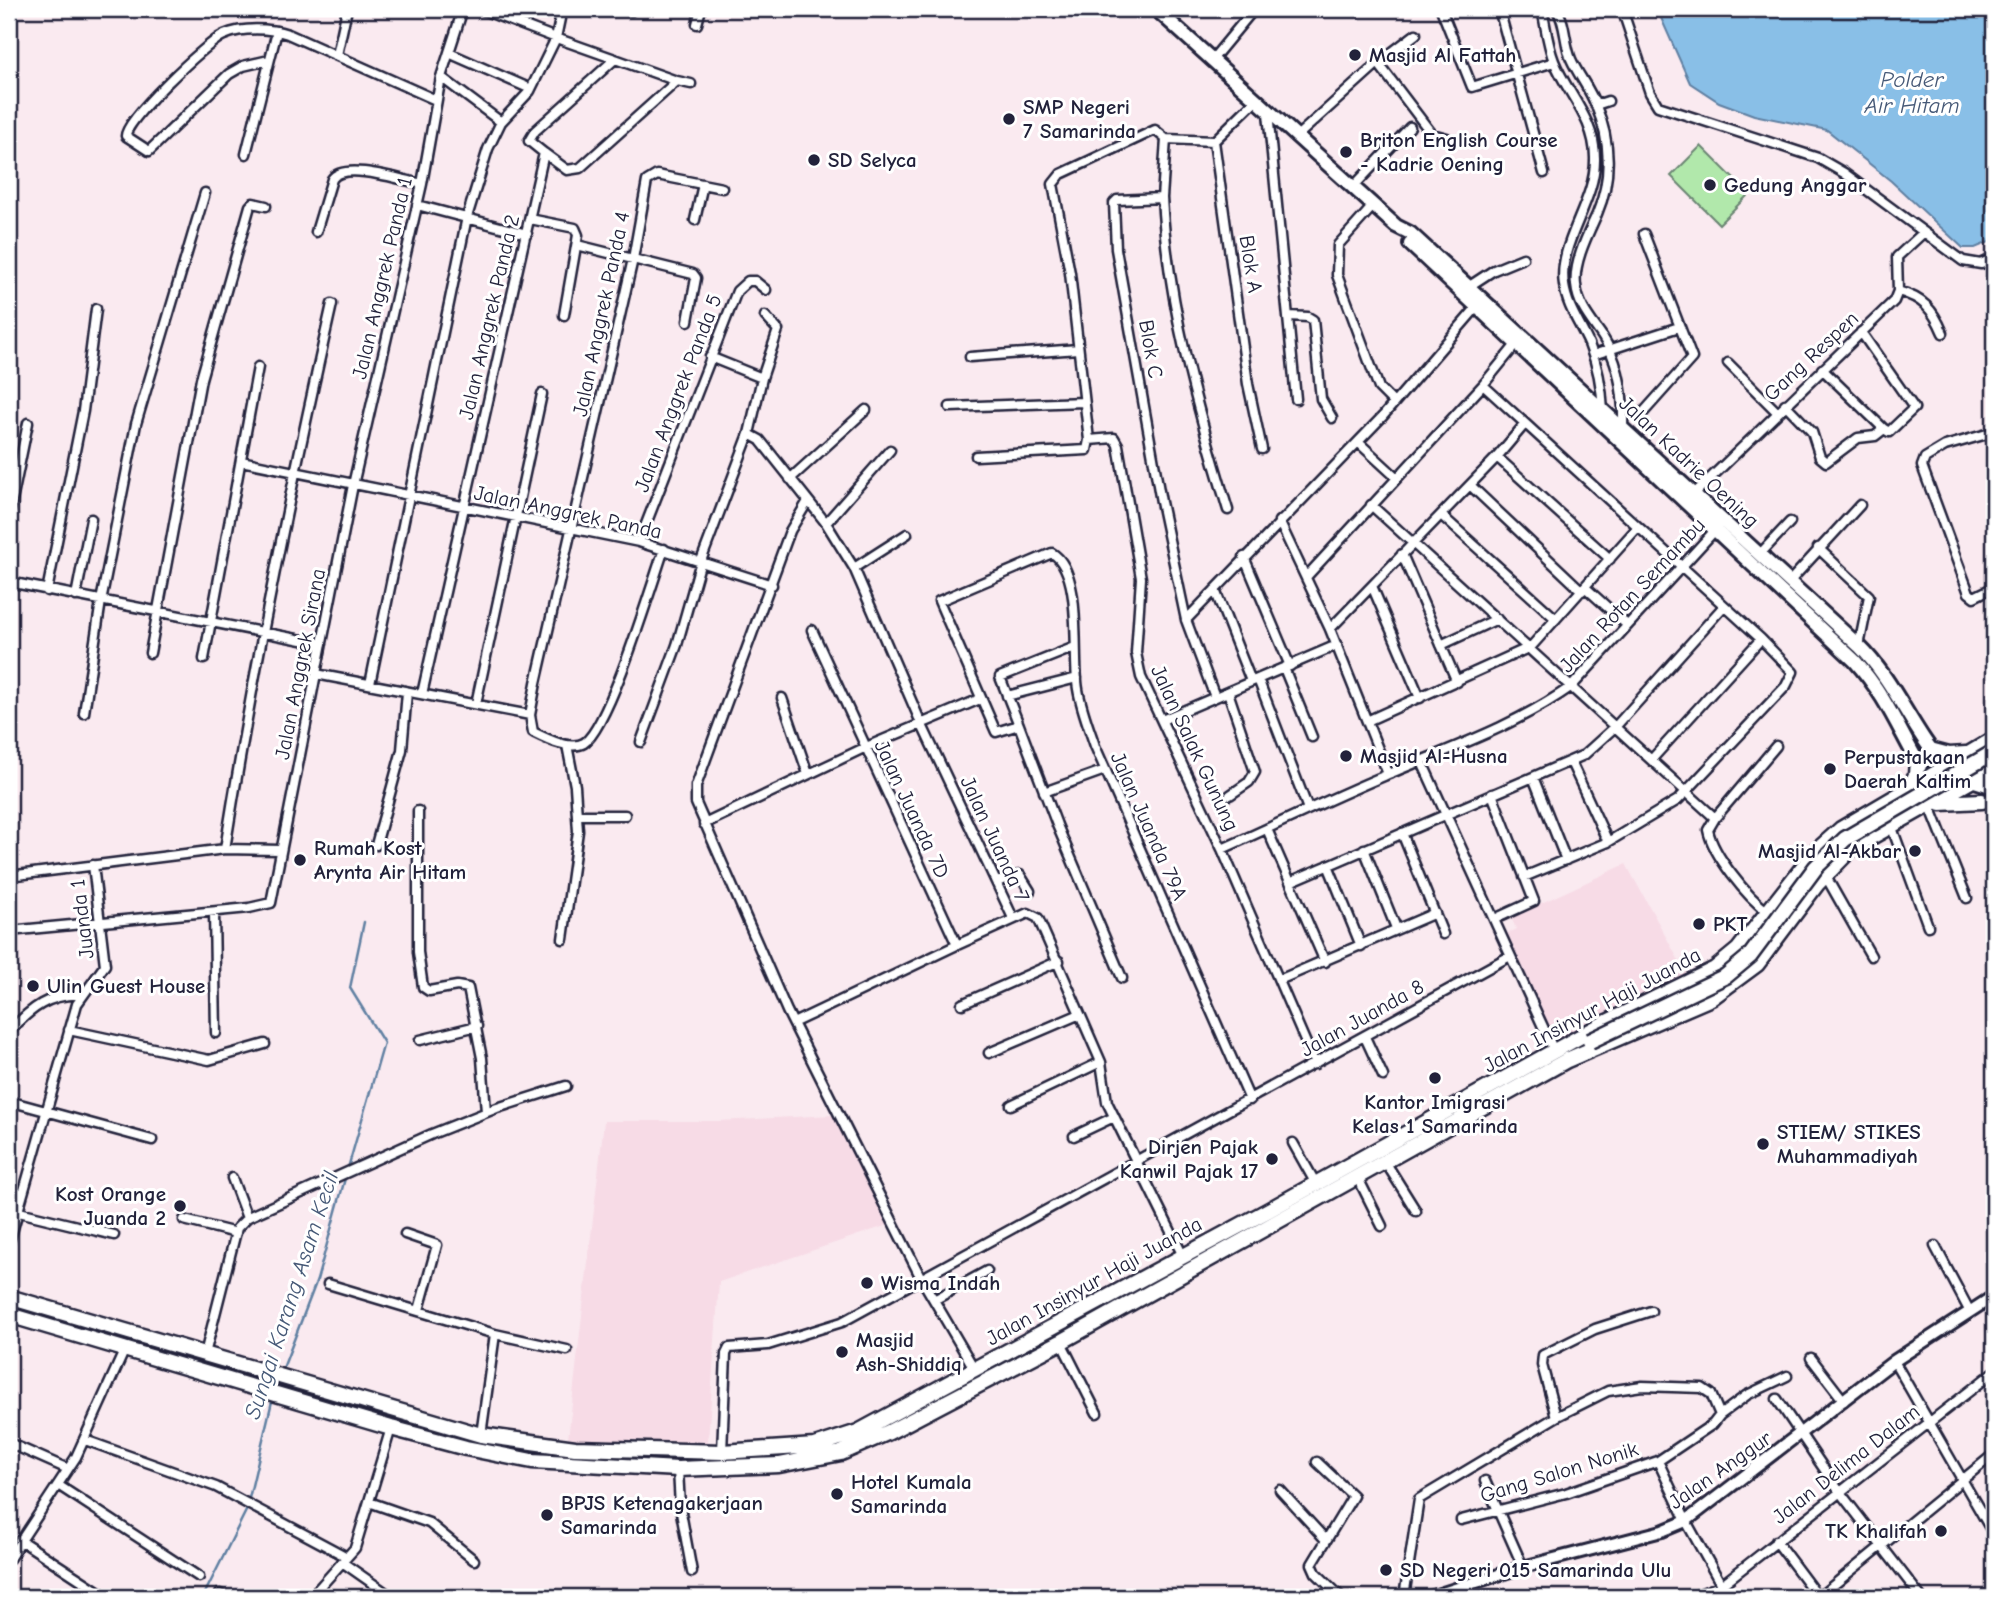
<svg xmlns="http://www.w3.org/2000/svg" width="2003" height="1606" font-family="'Comic Neue',sans-serif">
<style>
.built{fill:#f7dbe6}
.green{fill:#b1e8ab;stroke:#6a8573;stroke-width:2}
.water{fill:#89bfe7;stroke:#6080a2;stroke-width:2}
.lines{fill:none;stroke-linecap:round;stroke-linejoin:round}
.stream{stroke:#6080a2;stroke-width:2.5}
.minor-casing{stroke:#22223b;stroke-width:13}
.tertiary-casing{stroke:#22223b;stroke-width:16}
.secondary-casing{stroke:#22223b;stroke-width:18}
.primary-casing{stroke:#22223b;stroke-width:18}
.trunk-casing{stroke:#22223b;stroke-width:19}
.minor{stroke:#fff;stroke-width:8}
.tertiary{stroke:#fff;stroke-width:10}
.secondary{stroke:#fff;stroke-width:12}
.primary{stroke:#fff;stroke-width:12}
.trunk{stroke:#fff;stroke-width:14}
.trunk-bridge-casing{stroke:#22223b;stroke-width:19;stroke-linecap:butt}
.trunk-bridge{stroke:#fff;stroke-width:14}
.poi-dot{fill:#22223b;stroke:#fff;stroke-width:2.5}
.labels{text-anchor:middle;stroke-width:6;stroke-linejoin:round;paint-order:stroke}
.poi-label{font-size:21px;font-weight:bold;fill:#22223b;stroke:#fff;text-anchor:start}
.street-label{font-size:21px;fill:#22223b;stroke:#fff}
.water-label{font-size:23px;font-style:italic;fill:#465977;stroke:#fff}
</style>
<rect width="100%" height="100%" fill="#faeaf0"/>
<filter id="ink" filterUnits="userSpaceOnUse"><feTurbulence type="fractalNoise" baseFrequency=".0143" numOctaves="2"/><feDisplacementMap in="SourceGraphic" scale="14" xChannelSelector="R" yChannelSelector="G"/><feConvolveMatrix kernelMatrix="1 2 1 2 8 2 1 2 1" color-interpolation-filters="sRGB"/></filter>
<g filter="url(#ink)">
<!-- built -->
<path class="built" d="M1626 864 1689 979 1554 1044 1503 936 1516 929 1511 917Z
M833 1115 888 1225 719 1282 708 1442 568 1439 604 1121H718Z"/>
<!-- green -->
<path class="green" d="M1701 146 1749 194 1719 224 1671 176Z"/>
<!-- water -->
<path class="water" d="M1657 9H1994V240L1975 248H1963L1891 181 1827 130 1754 115 1719 102 1690 83Z"/>
<g class="lines">
<!-- stream -->
<path class="stream" d="M348 1168 384 1043 350 988 364 922
M282 1371 317 1280 346 1175
M203 1597 246 1511 273 1397"/>
<!-- minor casing -->
<g class="minor-casing">
<path id="minor" d="M480 9 556 38 562 9
M1441 9 1472 87 1554 62
M1499 9 1544 173
M1544 9 1543 14C1546 29 1548 46 1554 61 1567 94 1595 119 1595 158 1596 203 1557 243 1564 285 1567 307 1580 324 1589 344 1598 366 1602 388 1603 411
M1556 9C1566 21 1564 43 1571 59 1578 75 1590 89 1596 106 1611 141 1612 179 1597 214 1588 234 1573 263 1576 285 1578 306 1591 320 1602 336 1620 363 1624 397 1623 428
M1622 9 1650 93 1658 106 1818 158 1844 173 1963 261 1981 264 1994 258
M631 11V9
M697 24 701 9
M449 53 531 89
M337 55 347 9
M269 60 243 66 229 74 149 151 126 136C124 121 207 42 224 35 242 27 270 28 288 34L436 100
M1211 61 1254 9
M1378 63 1432 134 1447 138
M441 77 501 122
M677 81 691 84
M1255 101 1214 141 1248 384 1262 449
M1596 105 1608 101
M1268 113 1296 399
M1296 137 1378 63 1416 34
M1166 139 1214 141
M246 154 277 31
M1353 187 1410 127
M1162 198C1168 304 1197 409 1228 510
M417 205 527 234
M1373 206 1338 245 1337 275 1379 388 1394 403
M530 219 575 228 578 235 564 315
M695 220 703 184
M316 232 332 179C344 161 402 180 422 184
M577 245 693 274 696 278 688 321
M1468 287 1494 270 1523 258
M1898 291C1923 298 1933 309 1943 333
M1288 316 1308 317 1313 320 1321 399 1332 418
M1593 355 1679 327
M710 357 762 378
M970 357 1078 349
M1728 363 1777 412
M1822 369 1884 429
M1483 385 1761 639 1793 672 1786 686 1678 800 1608 842 1524 877
M1785 404 1812 432 1820 457 1826 462 1858 438 1875 436 1884 429 1889 432 1914 408 1861 332
M950 407 1084 402
M1642 414 1692 358 1644 234
M1994 432 1945 446 1925 458 1922 466 1969 593 1974 597 1994 587
M749 434 760 440 826 523 854 568 921 723 1013 918
M1089 440 1114 438 1118 445 1141 578 1136 653 1141 677 1222 849 1315 1064
M1358 442 1396 477
M976 456 1087 450 1089 440 1070 273 1053 184 1061 174 1155 130 1166 139 1162 198 1117 200 1114 203 1116 249 1161 502 1186 620 1215 697
M1497 457 1610 559
M241 461 639 542 772 585
M790 479 866 410
M1470 485 1582 591
M1694 494 1894 301 1898 291 1897 257 1923 233
M808 501 790 531 696 786V803L787 1011 921 1278 975 1370
M1371 505 1715 818 1708 830C1713 855 1747 897 1768 912
M1441 515 1556 619
M9 516 28 423
M1279 521 1330 629 1388 774
M826 523 890 450
M639 542 737 291 748 281H755L766 290
M1818 548 1869 596 1859 646
M664 549C652 584 609 727 584 743 570 751 545 738 533 732L530 715 536 683 633 259 647 181 657 175 722 188
M1402 554 1457 682
M1760 554 1790 522
M1244 557 1290 666
M854 568 907 534
M1307 576 1483 385 1518 342
M1790 581 1860 505
M9 582 322 644
M1372 586 1420 698
M1586 588 1627 625
M1215 590 1251 681
M47 591 83 411 96 309
M76 596 91 519
M1186 620 1383 416 1476 308
M1330 629 1497 457 1524 425
M812 630 957 945 1028 913 1038 918 1101 1062 1107 1102 1183 1256
M1441 645 1497 619
M1075 647 1000 677 1019 725 996 732 939 601 1052 553C1084 572 1072 656 1078 689 1081 708 1089 728 1095 746L1250 1100
M1529 649 1637 528
M150 653 201 379 250 206 253 203 266 206
M204 659 258 367
M1284 668 1312 737
M316 674 530 715
M1258 679 1308 809
M370 684 467 217 488 149 501 122 530 91 556 38 677 81 580 168 567 170 544 153
M1228 692 1255 772 1249 782 1230 795
M422 694 544 153 529 141 535 131 615 59
M1007 696 1077 678
M782 698 808 774
M476 704 542 394
M84 713 101 601 136 424 205 193
M1162 720 1337 645
M1367 721 1528 648
M1019 725 1057 825 1122 978
M641 742 677 645 701 561 749 434 762 378 778 330 765 316
M1652 759 1761 639
M1422 762 1555 1053
M1571 762 1608 842
M1533 777 1566 860
M1044 792 1105 770
M1492 794 1534 901 1499 917
M1930 806 1967 898
M418 811V952L423 987 429 991 457 986 468 988 482 1058 486 1112
M577 815H625
M1715 818 1776 746
M704 824 864 748 980 699
M1891 825 1928 926
M1267 829 1325 962
M1402 833 1443 934
M376 845 402 750 407 692
M225 849C254 666 291 485 332 304
M1222 849C1276 825 1329 799 1384 776 1448 749 1514 727 1572 686L1718 527
M1364 849 1396 928
M1328 865 1361 946
M1825 875 1871 956
M9 876 225 849 281 850
M1292 881 1584 755 1616 726 1723 607
M996 882 1020 875 1030 891
M214 912 216 1033
M9 931 249 908 271 903 353 485 422 184 441 77 463 9
M563 939 578 831 575 786 567 745
M1279 980 1435 913
M962 1004 1059 961
M793 1023 957 945
M69 1030 209 1060 265 1044
M9 1032C30 1009 49 993 82 995
M1365 1037 1383 1076
M420 1040 477 1026
M989 1053 1080 1014
M9 1101 152 1140
M1011 1105 1101 1062
M1074 1136 1114 1117
M1293 1143 1316 1184
M1386 1163 1416 1211
M232 1178 247 1218
M1358 1178 1382 1226
M9 1190 22 1194
M19 1212 114 1235
M184 1220 236 1233
M405 1234 437 1245 419 1310
M9 1243 77 1004 105 965 93 865
M1935 1246 1969 1310
M328 1284 495 1334 567 1350
M934 1300 987 1271
M1061 1342 1097 1413
M205 1354 237 1228 248 1217 432 1134 497 1108 566 1086
M1811 1358 1844 1401
M1894 1361 1990 1528
M1777 1399 1839 1491 1921 1597
M1720 1415 1747 1395 1787 1376
M481 1435 495 1334
M85 1440 216 1487 347 1557
M9 1443 68 1469
M722 1452 726 1354 729 1348 768 1345 842 1322 1510 956
M1658 1461 1686 1521 1728 1597
M1317 1462 1353 1496 1312 1564 1316 1573 1341 1597
M678 1469 680 1507 692 1572
M1485 1481 1523 1567
M58 1485 199 1577
M1280 1490 1326 1540
M369 1502 429 1523 474 1560
M1461 1520 1566 1493 1658 1461 1713 1424 1720 1415 1711 1394 1702 1388 1642 1386 1608 1391 1556 1417 1542 1365 1543 1355 1595 1329 1651 1311
M20 1540 107 1597
M1776 1541 1818 1597
M9 1559 76 1457 125 1349
M342 1562 392 1597
M220 1594 226 1597
M311 1597 355 1548 391 1428
M1404 1597 1419 1499 1556 1417
M1691 1597 1720 1586 1994 1372
M1819 1597 1994 1454"/>
</g>
<!-- tertiary casing -->
<g class="tertiary-casing">
<path id="tertiary" d="M1430 1597 1523 1567 1662 1531 1686 1521 1894 1361 1994 1296"/>
</g>
<!-- secondary casing -->
<g class="secondary-casing">
<path id="secondary" d="M1156 9 1396 226 1410 233 1859 646C1895 681 1912 731 1946 768
M1410 244 1855 661C1886 696 1897 726 1920 766"/>
</g>
<!-- primary casing -->
<g class="primary-casing">
<path id="primary" d="M1968 779 1994 787"/>
</g>
<!-- trunk casing -->
<g class="trunk-casing">
<path id="trunk" d="M1930 750 1949 755 1966 754
M1909 788 1916 775 1917 760
M1941 803 1982 801
M9 1297 481 1435 575 1448 722 1452 815 1446 858 1432 1267 1211 1601 1025 1715 969 1738 950 1814 853 1841 829 1994 739
M9 1315 391 1428 466 1448 532 1461 678 1469 779 1465 841 1453 889 1432 1061 1342 1567 1060 1711 998 1757 964 1817 884 1852 848 1994 768"/>
</g>
<!-- minor -->
<use href="#minor" class="minor"/>
<!-- tertiary -->
<use href="#tertiary" class="tertiary"/>
<!-- secondary -->
<use href="#secondary" class="secondary"/>
<!-- primary -->
<use href="#primary" class="primary"/>
<!-- trunk -->
<use href="#trunk" class="trunk"/>
<!-- trunk-bridge casing -->
<g class="trunk-bridge-casing">
<path id="trunk-bridge" d="M1590 1041 1726 976 1750 956 1816 867 1845 839 1994 752"/>
</g>
<!-- trunk-bridge -->
<use href="#trunk-bridge" class="trunk-bridge"/>
</g>
</g>
<!-- markers -->
<g class="poi-dot">
<circle cx="1355" cy="55" r="7"/>
<circle cx="1009" cy="119" r="7"/>
<circle cx="1346" cy="152" r="7"/>
<circle cx="814" cy="160" r="7"/>
<circle cx="1710" cy="185" r="7"/>
<circle cx="1346" cy="756" r="7"/>
<circle cx="1830" cy="769" r="7"/>
<circle cx="1915" cy="851" r="7"/>
<circle cx="300" cy="860" r="7"/>
<circle cx="1699" cy="924" r="7"/>
<circle cx="33" cy="986" r="7"/>
<circle cx="1435" cy="1078" r="7"/>
<circle cx="1763" cy="1144" r="7"/>
<circle cx="1272" cy="1159" r="7"/>
<circle cx="180" cy="1206" r="7"/>
<circle cx="867" cy="1283" r="7"/>
<circle cx="842" cy="1352" r="7"/>
<circle cx="837" cy="1494" r="7"/>
<circle cx="547" cy="1515" r="7"/>
<circle cx="1941" cy="1531" r="7"/>
<circle cx="1386" cy="1570" r="7"/>
</g>
<g class="labels">
<!-- poi labels -->
<g class="poi-label">
<text x="1369" y="62">Masjid Al Fattah</text>
<text x="1023" y="114">SMP Negeri<tspan x="1023" dy="24">7 Samarinda</tspan></text>
<text x="1360" y="147">Briton English Course<tspan x="1360" dy="24">- Kadrie Oening</tspan></text>
<text x="828" y="167">SD Selyca</text>
<text x="1724" y="192">Gedung Anggar</text>
<text x="1360" y="763">Masjid Al-Husna</text>
<text x="1844" y="764">Perpustakaan<tspan x="1844" dy="24">Daerah Kaltim</tspan></text>
<text x="314" y="855">Rumah Kost<tspan x="314" dy="24">Arynta Air Hitam</tspan></text>
<text x="1901" y="858" text-anchor="end">Masjid Al-Akbar</text>
<text x="1713" y="931">PKT</text>
<text x="47" y="993">Ulin Guest House</text>
<text x="1435" y="1109" text-anchor="middle">Kantor Imigrasi<tspan x="1435" dy="24">Kelas 1 Samarinda</tspan></text>
<text x="1777" y="1139">STIEM/ STIKES<tspan x="1777" dy="24">Muhammadiyah</tspan></text>
<text x="1258" y="1154" text-anchor="end">Dirjen Pajak<tspan x="1258" dy="24">Kanwil Pajak 17</tspan></text>
<text x="166" y="1201" text-anchor="end">Kost Orange<tspan x="166" dy="24">Juanda 2</tspan></text>
<text x="881" y="1290">Wisma Indah</text>
<text x="856" y="1347">Masjid<tspan x="856" dy="24">Ash-Shiddiq</tspan></text>
<text x="851" y="1489">Hotel Kumala<tspan x="851" dy="24">Samarinda</tspan></text>
<text x="561" y="1510">BPJS Ketenagakerjaan<tspan x="561" dy="24">Samarinda</tspan></text>
<text x="1927" y="1538" text-anchor="end">TK Khalifah</text>
<text x="1400" y="1577">SD Negeri 015 Samarinda Ulu</text>
</g>
<!-- street labels -->
<g class="street-label">
<text transform="translate(1251 264) rotate(81)" y="7">Blok A</text>
<text transform="translate(382 278) rotate(-77)" y="7">Jalan Anggrek Panda 1</text>
<text transform="translate(601 314) rotate(-78)" y="7">Jalan Anggrek Panda 4</text>
<text transform="translate(489 317) rotate(-77)" y="7">Jalan Anggrek Panda 2</text>
<text transform="translate(1151 349) rotate(80)" y="7">Blok C</text>
<text transform="translate(1811 356) rotate(-43)" y="7">Gang Respen</text>
<text transform="translate(678 393) rotate(-69)" y="7">Jalan Anggrek Panda 5</text>
<text transform="translate(1689 462) rotate(43)" y="7">Jalan Kadrie Oening</text>
<text transform="translate(568 512) rotate(12)" y="7">Jalan Anggrek Panda</text>
<text transform="translate(1632 595) rotate(-47)" y="7">Jalan Rotan Semambu</text>
<text transform="translate(300 664) rotate(-79)" y="7">Jalan Anggrek Sirana</text>
<text transform="translate(1195 748) rotate(65)" y="7">Jalan Salak Gunung</text>
<text transform="translate(912 809) rotate(65)" y="7">Jalan Juanda 7D</text>
<text transform="translate(1149 826) rotate(66)" y="7">Jalan Juanda 79A</text>
<text transform="translate(995 839) rotate(65)" y="7">Jalan Juanda 7</text>
<text transform="translate(82 919) rotate(-97)" y="7">Juanda 1</text>
<text transform="translate(1592 1010) rotate(-28)" y="7">Jalan Insinyur Haji Juanda</text>
<text transform="translate(1362 1018) rotate(-29)" y="7">Jalan Juanda 8</text>
<text transform="translate(1094 1281) rotate(-29)" y="7">Jalan Insinyur Haji Juanda</text>
<text transform="translate(1846 1464) rotate(-38)" y="7">Jalan Delima Dalam</text>
<text transform="translate(1720 1470) rotate(-35)" y="7">Jalan Anggur</text>
<text transform="translate(1559 1472) rotate(-17)" y="7">Gang Salon Nonik</text>
</g>
<!-- water labels -->
<g class="water-label">
<text x="1912" y="87">Polder<tspan x="1912" dy="26">Air Hitam</tspan></text>
<text transform="translate(291 1295) rotate(-72)" y="8">Sungai Karang Asam Kecil</text>
</g>
</g>
<!-- margin -->
<rect width="2003" height="1606" fill="none" stroke="#fff" stroke-width="35"/>
<rect x="18" y="18" width="1968" height="1571" fill="none" stroke="#22223b" stroke-width="2.5" filter="url(#ink)"/>
</svg>
